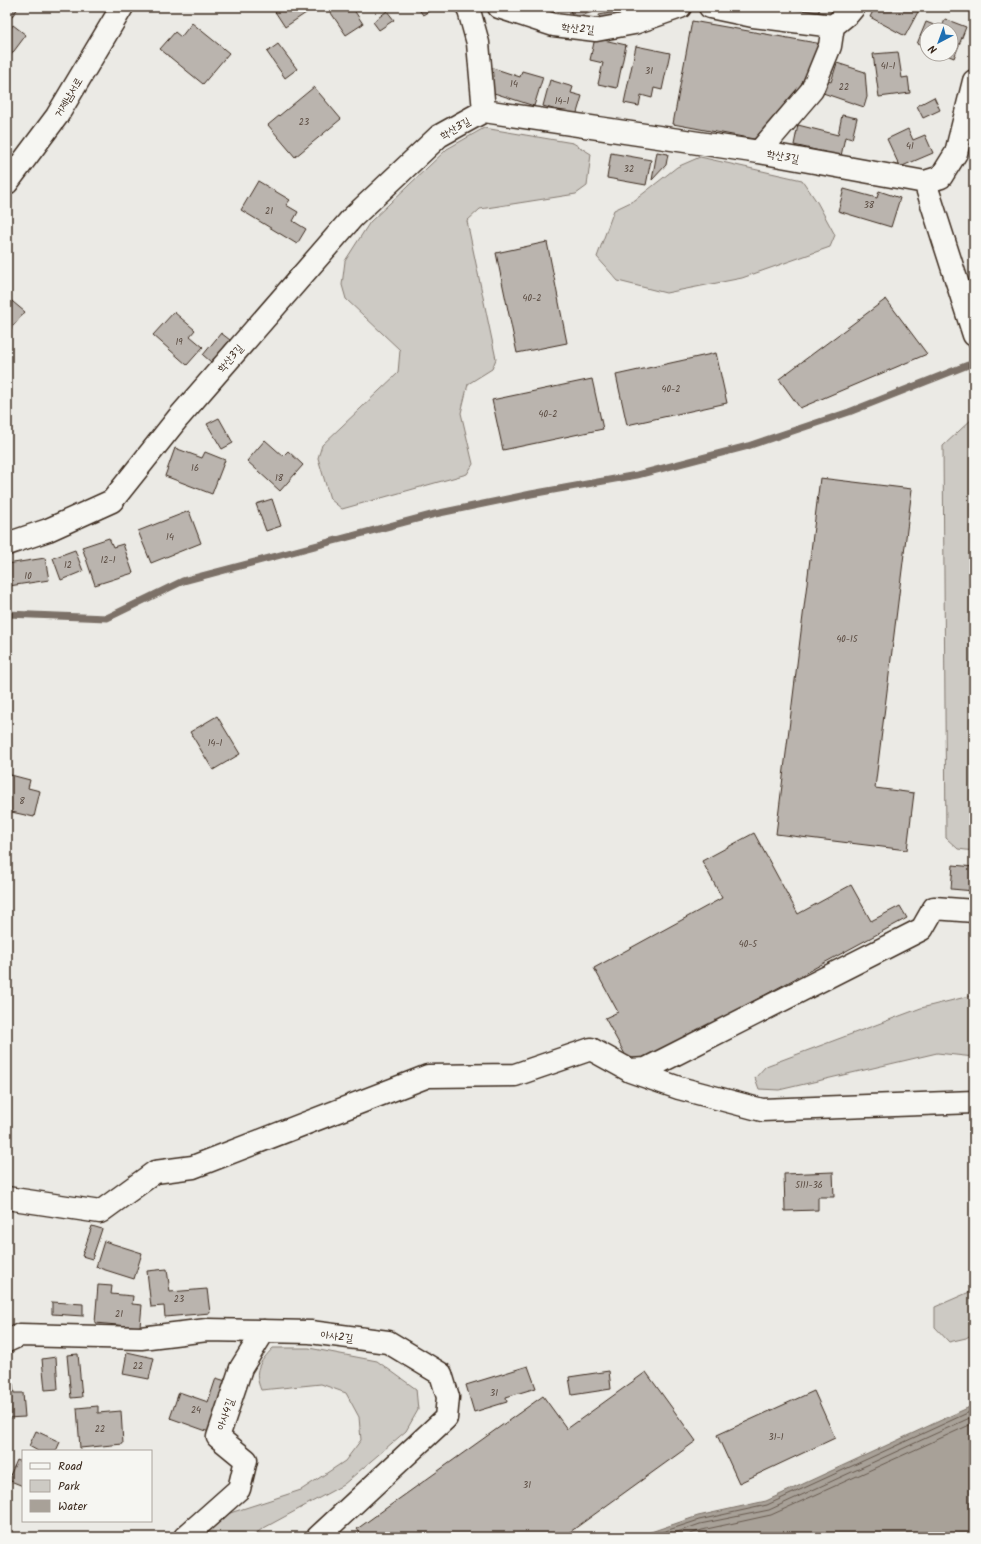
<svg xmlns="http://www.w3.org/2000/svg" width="981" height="1544" font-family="Kalam,'Poor Story',sans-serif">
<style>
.green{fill:#cdcac4;stroke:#847a71}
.water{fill:#a8a198;stroke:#7c7167}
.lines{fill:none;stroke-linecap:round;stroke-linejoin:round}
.shore{stroke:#675a4f;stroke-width:1}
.stream{stroke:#7c7167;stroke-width:7}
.building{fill:#bab4ae;stroke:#3b2a1e}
.minor-casing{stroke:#3b2a1e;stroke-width:25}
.major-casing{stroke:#3b2a1e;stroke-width:25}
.minor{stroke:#f6f6f2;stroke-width:22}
.major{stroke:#f6f6f2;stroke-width:22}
.labels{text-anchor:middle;stroke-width:3;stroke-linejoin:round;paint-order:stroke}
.number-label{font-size:9px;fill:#5b4c42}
.street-label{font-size:11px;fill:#3b2a1e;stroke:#f6f6f2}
</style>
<rect width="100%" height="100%" fill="#ebeae5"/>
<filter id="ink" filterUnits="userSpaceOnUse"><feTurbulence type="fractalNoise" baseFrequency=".025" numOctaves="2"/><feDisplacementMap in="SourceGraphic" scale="8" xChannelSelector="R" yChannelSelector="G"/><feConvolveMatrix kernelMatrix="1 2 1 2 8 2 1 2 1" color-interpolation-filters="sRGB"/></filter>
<g filter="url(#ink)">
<!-- green -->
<path class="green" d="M484 128 573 143 591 154 587 186 576 194 480 209 467 221 496 359 492 369 468 384 461 413 473 464 467 474 342 509 330 499 318 458 322 445 398 373 400 350 346 299 342 285 345 261 370 222 447 149Z
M700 157 802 180 817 202 835 235 830 247 742 278 666 293 618 281 597 257 614 210 635 200 677 167Z
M974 417V851L958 849 946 838 943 446Z
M974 995V1057L937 1053 779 1090 759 1089 755 1078 766 1066 921 1008Z
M974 1290V1333L966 1338 949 1342 935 1327V1307Z
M273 1348H309L377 1361 416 1389 418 1410 406 1431 343 1485 262 1529 251 1537H200L227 1514 301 1490 345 1461 361 1440 359 1417 346 1393 321 1384 261 1390C253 1370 259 1363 273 1348Z"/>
<!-- water -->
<path class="water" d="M974 1405V1537H636L698 1516 766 1501Z"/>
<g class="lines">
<!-- shore -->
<path class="shore" d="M647 1537 699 1520 767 1505 974 1410
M663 1537 700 1524 769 1510 974 1416
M682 1537 702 1530 771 1515 974 1423"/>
<!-- stream -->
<path class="stream" d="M7 614 107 618 183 581 435 514 531 494 637 475 748 446 849 412 968 365"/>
</g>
<!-- building -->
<path class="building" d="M7 7H19L7 23Z
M272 7H315L285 27Z
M333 7H352L363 24 346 35 329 10Z
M417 7H435L423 15Z
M523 7H552L549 16Z
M569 7H591L593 12 573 18Z
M628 7H644L638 15Z
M784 7H820L818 15Z
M875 7H913L919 10 905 36 870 17Z
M387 11 394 20 379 30 373 22Z
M621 11 623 19 601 23 599 15Z
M945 19 966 27 954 58 944 54H951V30H927V48L917 44 926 22 942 28Z
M692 21 822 44 796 94 754 139 673 124Z
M192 23 229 53 203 84 160 49 175 32 181 37Z
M13 25 26 35 8 59 7 33Z
M595 38 626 45 617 88 598 84 603 63 590 60Z
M278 44 297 69 285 78 267 52Z
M636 46 670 53 662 90 654 88 652 98 641 95 639 106 624 103Z
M898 52 902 78 908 77 910 93 879 97 873 54Z
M837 63 865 72 867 97 864 107 820 92 824 79 831 82Z
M487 66 520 77 522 71 543 77 534 106 488 91Z
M550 80 573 87 571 93 582 96 576 116 543 106Z
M314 87 341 119 295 157 268 125Z
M934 97 940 110 923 118 917 106Z
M842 115 857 118 852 139 845 137 841 156 794 145 798 125 838 135Z
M908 129 913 140 925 135 933 153 900 167 887 139Z
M657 152 668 154 666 165 652 180Z
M611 153 651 160 646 185 607 178Z
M258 181 290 200 286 205 298 212 293 221 306 229 297 244 241 210Z
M844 189 877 198 879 191 900 198 891 227 838 211Z
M547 242 567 343 517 353 496 253Z
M7 297 25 312 7 333Z
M886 299 927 354 800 408 779 379Z
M174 312 195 330 190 336 203 347 187 365 153 335Z
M221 333 230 340 211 362 203 355Z
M716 353 727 403 627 425 616 375Z
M592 379 603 429 503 450 492 400Z
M219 418 233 443 222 449 207 424Z
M265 440 283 456 288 451 303 465 280 491 247 461Z
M175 448 202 458 205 452 225 460 212 494 165 476Z
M820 478 912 489 875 788 914 793 907 850 776 834Z
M272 499 281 526 266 531 256 504Z
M189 511 201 543 151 563 138 531Z
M109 538 113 547 123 544 133 573 95 585 82 547Z
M75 550 83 571 61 580 53 558Z
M45 558 49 580 9 586 7 564Z
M217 716 240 754 213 770 190 732Z
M7 774 30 780 28 788 40 791 34 817 7 811Z
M754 833 798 914 851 885 871 921 900 906 907 918 632 1067 605 1018 618 1012 594 968 722 898 702 861Z
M953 865 974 867V891L951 889Z
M833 1172 834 1197H818V1210L785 1211 784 1174Z
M92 1226 102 1229 92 1259 82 1256Z
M104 1241 142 1253 134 1279 96 1267Z
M167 1269 170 1292 207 1289 210 1313 165 1317 164 1306 151 1307 147 1271Z
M98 1285 112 1286 111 1294 133 1296 132 1304 142 1305 140 1327 95 1323Z
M52 1302 83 1304V1316L52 1314Z
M127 1352 154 1358 149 1379 123 1374Z
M78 1354 82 1397 71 1398 67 1355Z
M56 1357 58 1389 45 1390 42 1359Z
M528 1366 536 1388 506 1397 507 1402 474 1412 466 1385Z
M609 1371 611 1389 572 1395 569 1377Z
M646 1372 696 1441 563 1537H363L357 1529 543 1396 567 1429Z
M216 1378 229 1382 212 1433 170 1418 179 1392 208 1402Z
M13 1384 14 1393H23L25 1417 7 1418V1385Z
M814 1391 835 1438 739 1483 717 1435Z
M98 1406V1413L121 1411 123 1444 80 1448 77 1408Z
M36 1431 60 1442 56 1451H38L29 1446Z
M17 1460 23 1463V1486L8 1480Z"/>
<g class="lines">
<!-- minor casing -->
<g class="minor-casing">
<path id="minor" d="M468 7 478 43 484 111
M499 7 554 25 596 30 634 23 680 7
M710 7 753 16 833 26 849 13 854 7
M759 152 812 90 830 46 833 26
M925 182 974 335
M7 544 48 530 112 501 178 418 352 218 439 136 484 111 759 152 925 182 941 177 956 153 974 81
M630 1071 679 1088 762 1110 974 1102
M7 1198 100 1212 155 1172 193 1167 428 1076 515 1075 591 1049 629 1070 646 1069 922 929 934 908 974 911
M7 1341 20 1335 141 1338 207 1330 310 1332 388 1342 441 1374 448 1397 446 1418 318 1537
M185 1537 239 1489 246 1460 218 1437 241 1368 264 1331"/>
</g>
<!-- major casing -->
<g class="major-casing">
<path id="major" d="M7 183 57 116 122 7"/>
</g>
<!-- minor -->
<use href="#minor" class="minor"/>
<!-- major -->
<use href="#major" class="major"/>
</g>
</g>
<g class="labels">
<!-- number labels -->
<g class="number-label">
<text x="888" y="69">41-1</text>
<text x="649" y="74">31</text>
<text x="514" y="87">14</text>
<text x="844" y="90">22</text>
<text x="562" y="104">14-1</text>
<text x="304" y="125">23</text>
<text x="910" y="149">41</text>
<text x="629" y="172">32</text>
<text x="869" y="208">38</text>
<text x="269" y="214">21</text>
<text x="532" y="301">40-2</text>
<text x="179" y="345">19</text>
<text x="671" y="392">40-2</text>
<text x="548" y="417">40-2</text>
<text x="195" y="471">16</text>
<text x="279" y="481">18</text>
<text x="170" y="540">14</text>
<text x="108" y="563">12-1</text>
<text x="68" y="568">12</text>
<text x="28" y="579">10</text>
<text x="847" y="642">40-15</text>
<text x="215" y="746">14-1</text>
<text x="22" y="804">8</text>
<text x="748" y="947">40-5</text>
<text x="809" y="1188">5111-36</text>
<text x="179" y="1302">23</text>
<text x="119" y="1317">21</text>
<text x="138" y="1369">22</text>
<text x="494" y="1396">31</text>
<text x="196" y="1413">24</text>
<text x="100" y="1432">22</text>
<text x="776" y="1440">31-1</text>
<text x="527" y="1488">31</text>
</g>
<!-- street labels -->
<g class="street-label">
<text transform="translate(578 28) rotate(5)" y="4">학산2길</text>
<text transform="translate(68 97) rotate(-59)" y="4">거제남서로</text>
<text transform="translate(455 128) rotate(-30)" y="4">학산3길</text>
<text transform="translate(783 156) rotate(10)" y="4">학산3길</text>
<text transform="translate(230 358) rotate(-49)" y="4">학산3길</text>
<text transform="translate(337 1336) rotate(7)" y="4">아사2길</text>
<text transform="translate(225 1414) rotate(-71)" y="4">아사4길</text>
</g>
</g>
<!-- margin -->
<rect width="981" height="1544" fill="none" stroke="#f6f6f2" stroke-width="24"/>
<rect x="12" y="12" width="957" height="1520" fill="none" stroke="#3b2a1e" stroke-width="1.5" filter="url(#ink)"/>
<!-- legend -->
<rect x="22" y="1450" width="130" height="72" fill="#f6f6f2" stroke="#aba49d"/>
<rect x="30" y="1463" width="20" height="6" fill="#f6f6f2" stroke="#aba49d"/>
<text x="58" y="1470" font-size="12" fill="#3b2a1e">Road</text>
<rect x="30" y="1480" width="20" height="12" fill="#cdcac4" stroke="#aba49d"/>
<text x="58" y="1490" font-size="12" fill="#3b2a1e">Park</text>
<rect x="30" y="1500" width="20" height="12" fill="#a8a198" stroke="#aba49d"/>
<text x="58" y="1510" font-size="12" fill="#3b2a1e">Water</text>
<!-- north arrow -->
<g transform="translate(939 42) rotate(221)"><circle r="19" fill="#f6f6f2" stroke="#aba49d"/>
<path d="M0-3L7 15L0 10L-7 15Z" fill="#1f6fb2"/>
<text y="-6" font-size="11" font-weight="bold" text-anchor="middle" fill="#3b2a1e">N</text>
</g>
</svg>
